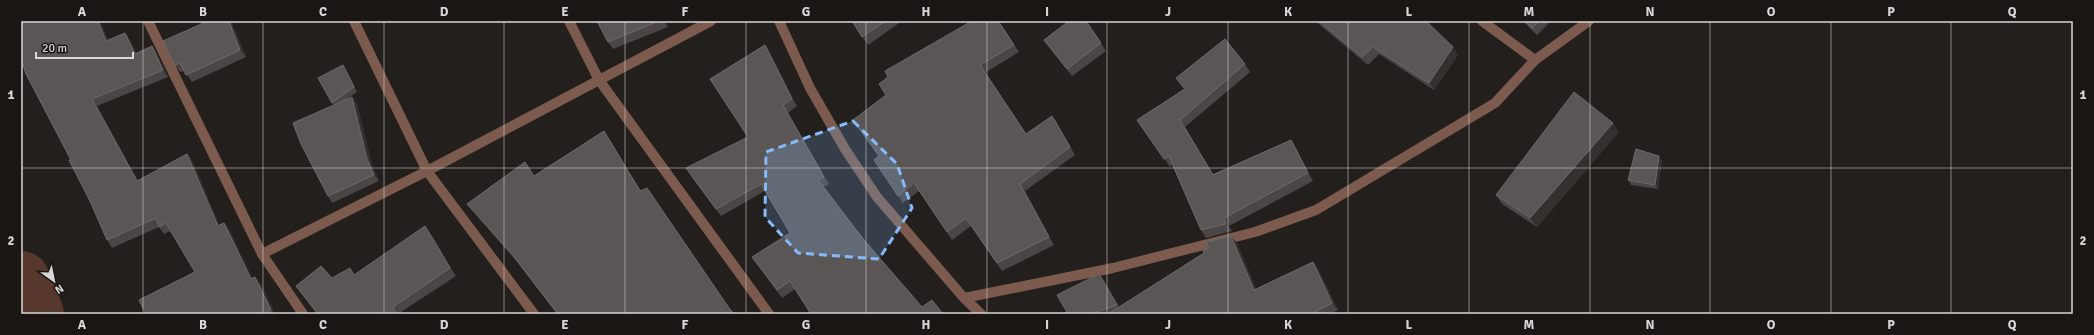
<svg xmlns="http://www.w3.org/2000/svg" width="2094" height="335" font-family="Signika,sans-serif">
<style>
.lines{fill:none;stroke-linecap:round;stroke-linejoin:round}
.river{stroke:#58382c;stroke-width:58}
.service{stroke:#7c5a4d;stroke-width:10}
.minor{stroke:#7c5a4d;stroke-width:10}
.wall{fill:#4b4645}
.shaded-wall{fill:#34302e}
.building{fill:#5a5655;stroke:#6e6a69}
.marked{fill:#84bcfb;fill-opacity:0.2;stroke:#84bcfb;stroke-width:3;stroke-dasharray:8 5;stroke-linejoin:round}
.grid{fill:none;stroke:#d9d7d6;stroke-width:1;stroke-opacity:0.55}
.neatline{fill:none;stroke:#d9d7d6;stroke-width:1.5}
.grid-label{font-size:13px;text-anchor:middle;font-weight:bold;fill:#d9d7d6}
</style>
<rect width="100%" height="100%" fill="#231f1d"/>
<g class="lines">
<!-- river -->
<path class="river" d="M21 280 35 314"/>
<!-- service -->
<path class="service" d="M354 21 427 171 534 314
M262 254 427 171 711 21"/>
<!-- minor -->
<path class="minor" d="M148 21 262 254 303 314
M569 21 599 80 769 314
M779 21 810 88 845 149 877 197 964 298 981 314
M1482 21 1535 60
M964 298 1113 268 1255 232 1316 210 1495 103 1535 60 1589 21"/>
</g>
<!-- wall -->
<path class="wall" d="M21 21H100L108 40 125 33 130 40 136 53 152 46 157 54 168 77 97 106 138 181 187 154 193 162 219 225 224 223 230 231 252 278 261 284 275 314H146L195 272 170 231 164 234 159 227 112 248 107 240 90 201 71 160Z
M208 21H231L246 57 192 82 184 71 180 72 175 65Z
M597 21H664L668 27 613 49 608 42Z
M852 21H902L868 45Z
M972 21H999L1019 52 985 73 1026 134 1052 116 1057 123 1075 155 1025 191 1054 245 1002 271 971 226 952 240 919 191 903 203 898 196 879 156 886 95Z
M1086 21 1106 51 1072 76 1044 40Z
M1315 21H1426L1458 55 1434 90 1379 54 1368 65Z
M1523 21H1551L1537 35Z
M765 45 770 53 797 106 788 113 829 184 824 187 864 240 922 307 943 314 795 289 782 298 758 265 790 233 765 191 721 216 691 176 748 137Z
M1245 64 1250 72 1185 127 1213 174 1291 140 1296 148 1313 181 1229 226 1232 231 1206 238 1201 230 1172 165 1170 167 1137 120 1184 89 1176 78Z
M346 70 357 92 345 100 352 97 357 104 372 165 379 181 332 203 328 196 334 105 332 103Z
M1619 132 1537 227 1502 204 1496 195Z
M609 139 641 191 734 314H557L517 262 473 211 467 204 534 176Z
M1662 160 1658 189 1631 185 1628 180Z
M431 234 456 276 398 314H317L296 286 355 275Z
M1237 243 1256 289 1313 262 1318 269 1338 310 1330 314H1068L1105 281 1119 307Z"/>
<!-- shaded-wall -->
<path class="shaded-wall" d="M98 21H100L111 49 106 41Z
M229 21H231L246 57 240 50Z
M125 33 130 40 140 61 135 54Z
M765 45 770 53 797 106 792 99Z
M152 46 157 54 168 77 163 70Z
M1453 47 1458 55 1434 90 1429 83Z
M343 65 346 70 357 92 354 87Z
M352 97 357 104 372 165 379 181 374 175 367 159Z
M92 99 97 106 142 189 137 181Z
M783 105 788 113 829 184 824 177Z
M1052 116 1057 123 1075 155 1070 147Z
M1180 120 1185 127 1218 182 1213 175Z
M1613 123 1619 132 1537 227 1530 218Z
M604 131 609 139 645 199 640 191Z
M1291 140 1296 148 1313 181 1308 173Z
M187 154 193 162 223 234 218 226Z
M1659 156 1662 160 1658 189 1655 185Z
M1020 184 1025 191 1054 245 1049 237Z
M1224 218 1229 226 1232 231 1226 224Z
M224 223 230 231 256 286 251 279Z
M425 226 431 234 456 276 450 268Z
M1231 236 1237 243 1259 297 1254 290Z
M1313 262 1318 269 1338 310 1332 303Z
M1099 274 1105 281 1123 313 1117 305Z
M255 277 261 284 275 314H274L271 310Z"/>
<!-- building -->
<path class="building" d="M21 21H98L106 41 125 33 135 54 152 46 163 70 92 99 137 181 187 154 218 226 224 223 251 279 255 277 271 310 263 314H146L139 300 195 272 166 223 159 227 156 218 107 240 90 201 69 160H71L26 74 21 59Z
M208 21H229L240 50 186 75 180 63 175 65 163 41Z
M597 21H659L608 42Z
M852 21H886L862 37Z
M972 21H998L1014 45 980 65 1026 134 1052 116 1070 147 1020 184 1049 237 997 263 966 218 947 232 914 183 898 196 874 160 879 156 853 120 886 95 879 84 888 77 885 71Z
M1069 21H1086L1101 43 1067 69 1044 40Z
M1319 21H1426L1453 47 1429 83 1373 47 1362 57Z
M1525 21H1539L1532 28Z
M1225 39 1245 64 1180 120 1213 175 1291 140 1308 173 1224 218 1226 224 1201 230 1169 156 1164 159 1137 120 1185 89 1176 78Z
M765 45 792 99 783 105 824 177 818 180 864 240 922 307 932 300 943 314H811L790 281 777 290 752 257 790 233 761 184 716 209 686 168 748 137 710 79Z
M343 65 354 87 332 103 318 78Z
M1574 92 1613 123 1530 218 1496 195Z
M352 97 367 159 374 175 328 196 301 144 293 123Z
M604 131 640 191 647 188 729 308 734 314H558L512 254 467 204 525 162 534 176Z
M1636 149 1659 156 1655 185 1628 180Z
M425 226 450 268 393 307 396 314H318L296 286 321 266 332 278 350 268 354 275Z
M1231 236 1254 290 1313 262 1332 303 1311 314H1108L1204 253 1203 250 1209 248 1206 242Z
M1099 274 1117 305 1091 314H1068L1057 295Z"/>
<!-- marked area -->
<path class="marked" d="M853 121 897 164 912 208 879 259 798 253 765 217 766 152Z"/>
<!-- grid -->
<path class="grid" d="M143 21V314M263 21V314M384 21V314M504 21V314M625 21V314M746 21V314M866 21V314M987 21V314M1107 21V314M1228 21V314M1348 21V314M1469 21V314M1590 21V314M1710 21V314M1831 21V314M1951 21V314M21 168H2073"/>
<!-- border -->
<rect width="2094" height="335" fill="none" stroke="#191614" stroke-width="44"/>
<!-- north arrow -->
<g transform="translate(54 281) rotate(147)" stroke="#191614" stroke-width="3" paint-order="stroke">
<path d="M0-3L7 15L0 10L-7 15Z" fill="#d9d7d6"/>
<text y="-6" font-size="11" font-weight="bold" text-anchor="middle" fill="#d9d7d6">N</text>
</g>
<!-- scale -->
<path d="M36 52v6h97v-6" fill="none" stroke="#d9d7d6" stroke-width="2"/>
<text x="42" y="52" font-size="12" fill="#d9d7d6" stroke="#191614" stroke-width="3" paint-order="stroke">20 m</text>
<rect x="22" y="22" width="2050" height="291" class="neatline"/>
<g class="grid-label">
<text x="82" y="16">A</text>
<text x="203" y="16">B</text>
<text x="323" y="16">C</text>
<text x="444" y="16">D</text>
<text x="565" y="16">E</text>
<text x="685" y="16">F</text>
<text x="806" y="16">G</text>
<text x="926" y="16">H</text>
<text x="1047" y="16">I</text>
<text x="1168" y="16">J</text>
<text x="1288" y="16">K</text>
<text x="1409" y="16">L</text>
<text x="1529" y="16">M</text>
<text x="1650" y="16">N</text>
<text x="1771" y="16">O</text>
<text x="1891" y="16">P</text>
<text x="2012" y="16">Q</text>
<text x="11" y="99">1</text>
<text x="2083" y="99">1</text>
<text x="11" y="245">2</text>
<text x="2083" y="245">2</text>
<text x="82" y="329">A</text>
<text x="203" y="329">B</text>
<text x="323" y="329">C</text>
<text x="444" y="329">D</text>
<text x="565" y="329">E</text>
<text x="685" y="329">F</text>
<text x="806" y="329">G</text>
<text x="926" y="329">H</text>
<text x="1047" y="329">I</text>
<text x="1168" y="329">J</text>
<text x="1288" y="329">K</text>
<text x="1409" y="329">L</text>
<text x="1529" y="329">M</text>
<text x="1650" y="329">N</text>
<text x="1771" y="329">O</text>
<text x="1891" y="329">P</text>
<text x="2012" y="329">Q</text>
</g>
</svg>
